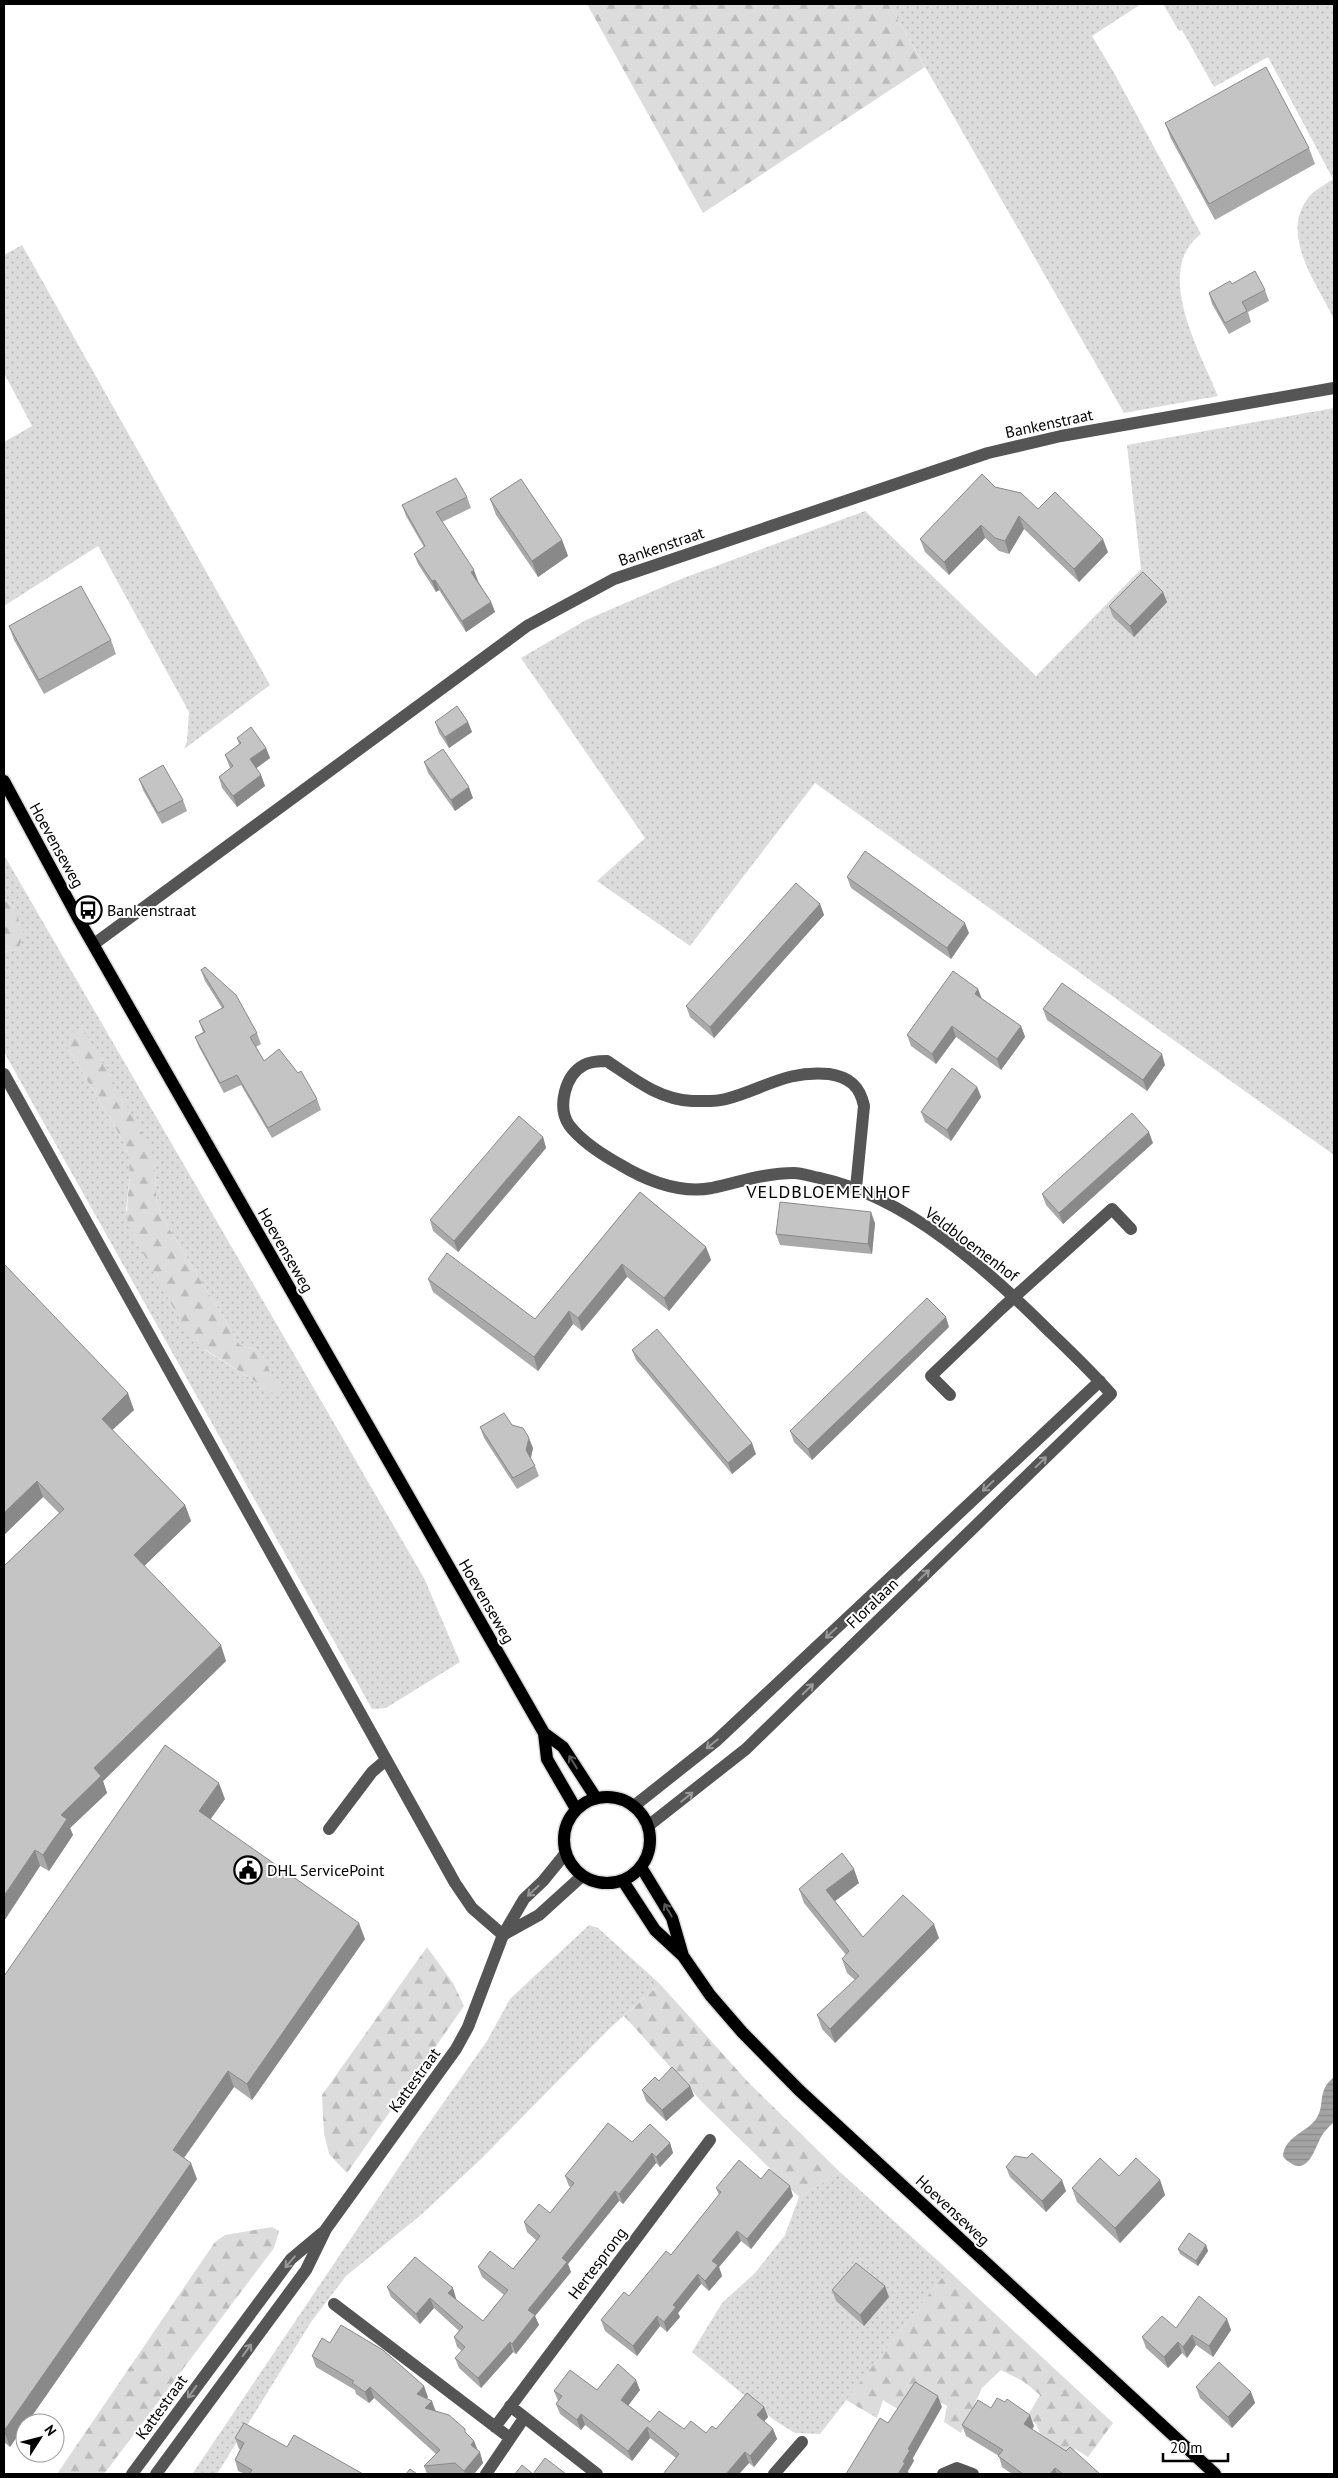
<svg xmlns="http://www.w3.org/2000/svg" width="1338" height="2478" font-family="'PT Sans',sans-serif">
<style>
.grass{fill:url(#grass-dots);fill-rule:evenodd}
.forest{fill:url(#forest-firs)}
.water{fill:url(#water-rules)}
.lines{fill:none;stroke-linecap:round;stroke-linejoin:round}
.major-casing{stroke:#dbdbdb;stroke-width:15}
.minor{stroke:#555;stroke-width:12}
.major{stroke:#000;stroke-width:12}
.wall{fill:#a9a9a9}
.shaded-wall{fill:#898989}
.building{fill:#c4c4c4;stroke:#898989}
.oneway{stroke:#999}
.oneway2{stroke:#595959}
.labels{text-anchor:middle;stroke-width:4;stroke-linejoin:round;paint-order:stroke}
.street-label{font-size:16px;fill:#000;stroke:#fff}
.poi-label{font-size:16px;fill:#000;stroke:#fff;text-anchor:start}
.neighbourhood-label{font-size:18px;letter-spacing:1px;fill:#000;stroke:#fff}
</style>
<defs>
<pattern id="grass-dots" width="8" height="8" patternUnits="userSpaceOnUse" patternTransform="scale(1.25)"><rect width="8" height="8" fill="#dcdcdc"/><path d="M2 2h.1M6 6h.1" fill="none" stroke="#bbb" stroke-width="1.8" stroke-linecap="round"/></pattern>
<pattern id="forest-firs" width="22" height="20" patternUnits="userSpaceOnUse" patternTransform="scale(1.25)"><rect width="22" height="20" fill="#dcdcdc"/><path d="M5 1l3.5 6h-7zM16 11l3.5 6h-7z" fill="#bbb"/></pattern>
<pattern id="water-rules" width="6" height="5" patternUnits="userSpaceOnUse" patternTransform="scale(1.25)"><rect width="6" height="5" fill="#a3a3a3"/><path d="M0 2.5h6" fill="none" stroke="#8b8b8b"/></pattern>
</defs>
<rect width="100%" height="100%" fill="#fff"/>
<!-- grass -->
<path class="grass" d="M889 4H1141L1092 36 1113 71 1201 234C1152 270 1201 354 1218 396L1124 413Z
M1163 4H1334V319C1318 286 1281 237 1306 201 1312 191 1323 186 1333 179L1268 57 1214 87 1182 30 1179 31Z
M22 245 270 685 184 749 187 741 189 712 98 546 4 606V442L32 426 4 373V255Z
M1334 408V1155L815 783 690 946 597 881 645 838 521 658 586 620 681 579 865 511 1036 676 1141 569 1127 445Z
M4 855 424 1578 460 1662 386 1708 372 1709 4 1052V952L18 949 14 907 4 899ZM67 1046 154 1163 157 1203 165 1222 240 1345 255 1349 286 1401 205 1350 126 1210 131 1164 126 1146Z
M589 1925 598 1928 660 1984 610 2028 481 2159 422 2214 346 2276 311 2322 217 2474 193 2473 420 2136 487 2041 510 1999Z
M840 2172 948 2270 820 2434 795 2433 774 2420 692 2352 722 2303 755 2273 785 2235 799 2197Z"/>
<!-- forest -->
<path class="forest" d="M587 4H889L925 67 703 213Z
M4 899 14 907 24 935 18 949 4 952Z
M82 1027 150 1147 154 1163 157 1203 165 1222 240 1345 255 1349 262 1357 287 1402 192 1341 128 1226C124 1197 135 1175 126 1146L67 1046 70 1033Z
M427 1947 453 1983 464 2006 347 2173 329 2154 324 2133 322 2095Z
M660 1984 748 2082 840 2172 799 2197 702 2102 624 2016Z
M272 2227 279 2231 274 2248 104 2474H57L215 2242 225 2235Z
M948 2270 1113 2423 1088 2457 1075 2449 1068 2459 1041 2436 1036 2424 1027 2417 1040 2395 1023 2381 1001 2370 982 2388 961 2433 944 2422 947 2406 916 2388 901 2411 883 2400 877 2418 846 2400Z"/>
<!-- water -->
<path class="water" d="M1334 2077V2122C1329 2127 1324 2131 1321 2137 1315 2148 1309 2173 1292 2164 1288 2161 1285 2160 1283 2156 1285 2136 1306 2133 1316 2119 1326 2105 1316 2091 1334 2077Z"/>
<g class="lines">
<!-- major casing -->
<g class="major-casing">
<path id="major" d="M4 781 78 918 544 1733 547 1759 576 1809
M544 1733 563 1747 596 1798
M564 1840a43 43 0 1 1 86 0a43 43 0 1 1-86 0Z
M641 1867 672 1918 683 1956
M623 1881 655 1930 683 1956 710 1995 742 2032 799 2090 1215 2474"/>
</g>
<!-- minor -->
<path class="minor" d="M94 944 527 626 614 579 988 453 1061 436 1334 388
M4 1074 455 1883 472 1908 503 1935
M950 1395 931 1376 1001 1309 1112 1209 1131 1229
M634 1806 716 1741 1100 1381
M648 1826 746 1749 1111 1394C1092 1372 1071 1352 1050 1332 988 1270 907 1197 820 1178 812 1177 803 1173 794 1173 765 1173 740 1182 712 1188 679 1194 647 1181 619 1164 601 1154 582 1142 569 1125 557 1107 565 1075 584 1065 591 1061 600 1061 607 1061 634 1079 658 1099 692 1101 703 1101 715 1102 726 1099 764 1089 786 1070 829 1074 849 1077 860 1086 864 1106L856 1188
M329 1829 372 1772 386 1760
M503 1935 539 1915 582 1876
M334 2304 510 2438
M510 2406 597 2474
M495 2427 710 2140
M132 2474 291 2259 322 2233
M156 2474 306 2270 326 2229 456 2049 468 2027 503 1935 524 1899 543 1881 565 1854
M486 2474 524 2418
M774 2474 802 2442
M943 2474 957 2468 973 2474"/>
<!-- major -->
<use href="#major" class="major"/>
</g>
<!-- wall -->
<path class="wall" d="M1165 123 1309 148 1315 164 1215 220 1171 139Z
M1265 290 1269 301 1248 312 1251 322 1229 334 1212 304 1209 293Z
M995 487 1038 509 1108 552 1079 582 1024 529 1009 554 999 551 985 538 949 575 925 552 920 539Z
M467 497 471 508 442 522 478 581 491 602 495 612 466 632 439 590 436 592 418 564 414 554 424 547 406 516 402 505Z
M490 499 562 540 568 556 538 577 496 515Z
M1167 602 1134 637 1113 617 1109 606Z
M9 626 111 640 116 654 44 694 14 640Z
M435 722H468L472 732 449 748 439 733Z
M237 738 266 748 270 758 256 768 261 775 265 786 237 807 222 788 219 777 230 768 225 755 239 744Z
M424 762 473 798 455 811 428 773Z
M139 779 183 800 187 811 162 824 143 790Z
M847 877 969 933 951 959 851 888Z
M820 904 824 915 714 1038 690 1017 686 1006Z
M201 970 257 1033 261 1044 256 1047 264 1061 317 1099 321 1110 272 1138 241 1085 224 1093 199 1047 195 1037 203 1032 199 1021 222 1008 205 981Z
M978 989 982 999 1021 1026 1025 1037 1001 1070 956 1037 936 1064 911 1046 907 1035Z
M1043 1009 1165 1065 1147 1091 1047 1020Z
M977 1087 981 1097 951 1141 925 1122 921 1112Z
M543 1137 546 1148 458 1252 433 1231 430 1220Z
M1153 1143 1063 1224 1046 1205 1042 1194Z
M640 1192 706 1247 711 1260 669 1311 627 1277 582 1331 573 1324 538 1371 433 1292 428 1279 535 1319Z
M875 1223 872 1254 780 1245 776 1234Z
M4 1264 134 1410 112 1430 185 1505 191 1521 144 1566 226 1661 103 1781 107 1793 70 1828 73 1835 49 1871 40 1866 4 1921V1566L59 1513 43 1497 4 1535Z
M949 1327 812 1460 794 1442 790 1431Z
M632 1350 756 1454 732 1474 636 1360Z
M512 1425 533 1448 531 1458 535 1466 539 1476 517 1489 484 1438 480 1427Z
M225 1799 210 1819 365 1939 252 2100 234 2087 184 2158 197 2179 27 2423H25L10 2447 4 2442V1976Z
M859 1883 835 1901 863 1937 939 1938 835 2043 822 2029 817 2015 855 1980 847 1973 842 1959 846 1955 804 1903 799 1889Z
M659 2081 690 2086 694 2096 666 2121 646 2101 642 2090Z
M632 2142 670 2143 673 2153 660 2167 656 2163 623 2204 619 2201 568 2264 571 2272 535 2316 539 2325 516 2354 513 2352 481 2388 459 2368 455 2358 462 2351 457 2347 454 2337 459 2331 434 2308 420 2324 391 2297 387 2287 456 2298 455 2299 483 2321 504 2295 482 2277 478 2267 513 2269 536 2240 527 2232 524 2222 550 2213 571 2187 569 2186 565 2176Z
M1006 2167 1066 2191 1046 2212 1010 2177Z
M1119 2176 1160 2180 1165 2195 1120 2243 1077 2202 1072 2188Z
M761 2179 793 2196 751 2249 741 2241 719 2267 722 2276 709 2291 701 2284 678 2313 680 2317 667 2332 660 2326 637 2356 605 2331 601 2320 629 2296 671 2255 719 2195 716 2188Z
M1206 2245 1208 2251 1198 2266 1180 2254 1178 2249Z
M832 2290 889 2297 864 2326 836 2301Z
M1227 2319 1231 2330 1213 2357 1196 2345 1187 2358 1182 2353 1168 2368 1146 2348 1142 2337 1176 2328Z
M312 2356 428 2397 427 2399 436 2411 466 2434 474 2441 483 2463 474 2474H427L424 2466 436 2454 374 2398 369 2403 356 2394 355 2390 316 2367Z
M1196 2387 1251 2392 1255 2403 1232 2428 1200 2398Z
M640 2390 628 2405 650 2422 706 2433 764 2407 768 2417 764 2421 773 2429 777 2439 754 2467 749 2463 739 2474H663L676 2458 650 2438 632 2461 585 2425 581 2430 560 2414 556 2404 558 2401 554 2391Z
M991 2408 1034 2426 1032 2430 1100 2474H1012L1002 2467 999 2456 966 2436 962 2425Z
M235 2438 287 2447 363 2474H245L238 2471 235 2460 240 2449H239Z"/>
<!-- shaded-wall -->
<path class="shaded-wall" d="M1019 516 1024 529 1009 554 1005 541Z
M981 525 985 538 949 575 944 562Z
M1103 539 1108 552 1079 582 1074 569Z
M562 540 568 556 538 577 532 561Z
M474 570 478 581 475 583 471 572Z
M435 580 439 590 436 592 432 581Z
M1163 592 1167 602 1134 637 1130 626Z
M491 602 495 612 466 632 462 621Z
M468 722 472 732 449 748 445 737Z
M266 748 270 758 254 770 250 759Z
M261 775 265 786 237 807 233 796Z
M469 787 473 798 455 811 451 800Z
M820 904 824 915 714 1038 710 1027Z
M965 923 969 933 951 959 947 948Z
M978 989 982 1000 975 994Z
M952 1026 956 1037 936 1064 932 1054Z
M1021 1026 1025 1037 1001 1070 997 1059Z
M1162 1054 1165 1065 1147 1091 1143 1080Z
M977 1087 981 1097 951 1141 947 1130Z
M1149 1132 1153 1143 1063 1224 1059 1213Z
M543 1137 546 1148 458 1252 454 1241Z
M871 1212 875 1223 872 1254 868 1244Z
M706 1247 711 1260 669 1311 664 1298Z
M622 1264 627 1277 582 1331 578 1318Z
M569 1311 573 1324 538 1371 534 1357Z
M946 1317 949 1327 812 1460 808 1449Z
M128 1393 134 1410 107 1435 102 1419Z
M529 1438 533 1448 530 1461 526 1450Z
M752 1443 756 1454 732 1474 728 1463Z
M37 1481 43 1497 4 1535V1513Z
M185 1505 191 1521 139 1571 134 1555Z
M221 1645 226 1661 103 1781 107 1793 70 1828 73 1835 49 1871 43 1855 61 1815 94 1768Z
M219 1783 225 1799 205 1827 199 1811Z
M35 1850 40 1866 4 1921V1896Z
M854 1869 859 1883 831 1904 826 1890Z
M359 1923 365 1939 252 2100 247 2084Z
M934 1924 939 1938 835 2043 830 2029Z
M228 2071 234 2087 178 2166 173 2150Z
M690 2086 694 2096 666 2121 662 2110Z
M670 2143 673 2153 660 2167 656 2157Z
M652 2153 656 2163 623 2204 619 2194Z
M191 2163 197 2179 27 2423H25V2425L10 2447 4 2431Z
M1062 2180 1066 2191 1046 2212 1042 2201Z
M1160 2180 1165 2195 1120 2243 1115 2228Z
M790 2186 793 2196 751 2249 747 2239Z
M615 2191 619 2201 568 2264 571 2272 535 2316 539 2325 516 2354 512 2344 528 2310 562 2258Z
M737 2231 741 2241 719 2267 722 2276 709 2291 705 2281 712 2261Z
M1206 2245 1208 2251 1198 2266 1196 2261Z
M698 2274 701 2284 678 2313 680 2317 667 2332 664 2322 673 2305Z
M885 2286 889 2297 864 2326 860 2315Z
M453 2288 456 2298 452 2303 448 2293Z
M430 2298 434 2308 420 2324 416 2314Z
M657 2316 660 2326 637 2356 633 2346Z
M1227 2319 1231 2330 1213 2357 1209 2346Z
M1192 2335 1196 2345 1187 2358 1183 2347Z
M510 2342 513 2352 481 2388 478 2378Z
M1178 2342 1182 2353 1168 2368 1164 2357Z
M636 2380 640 2390 625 2410 621 2400Z
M424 2386 428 2397 421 2405 417 2394Z
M370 2387 374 2398 369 2403 365 2392Z
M1251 2392 1255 2403 1232 2428 1228 2417Z
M938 2396 942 2407 913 2458 914 2461 908 2471 909 2474H898L908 2449Z
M432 2401 436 2412 425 2408Z
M764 2407 768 2417 761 2425 757 2415Z
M581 2414 585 2425 581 2430 577 2420Z
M1030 2415 1034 2426 1028 2435 1024 2424Z
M647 2427 650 2438 632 2461 628 2451Z
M773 2429 777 2439 754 2467 750 2456Z
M474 2441 478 2452 471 2445Z
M480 2452 483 2463 474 2474H465L464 2471Z
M745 2452 749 2463 739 2474H726Z
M1055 2468 1057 2474H1050Z"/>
<!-- building -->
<path class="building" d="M1266 67 1309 148 1209 204 1165 123Z
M1255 271 1265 290 1242 302 1247 311 1225 323 1209 293 1230 281 1232 284Z
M982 474 995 487 1021 493 1038 509 1055 492 1103 539 1074 569 1019 516 1005 541 995 538 981 525 944 562 920 539Z
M456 478 467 497 436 512 474 570 471 572 491 602 462 621 435 580 432 581 414 554 425 546 402 505Z
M521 479 562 540 532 561 490 499Z
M1143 572 1163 592 1130 626 1109 606Z
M81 586 111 640 39 680 9 626Z
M457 706 468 722 445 737 435 722Z
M251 727 266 748 250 759 261 775 233 796 219 777 233 766 225 755 241 743 237 738Z
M443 749 469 787 451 800 424 762Z
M163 765 183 800 158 813 139 779Z
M865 851 965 923 947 948 847 877Z
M796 883 820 904 710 1027 686 1006Z
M205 967 236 995 257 1033 250 1037 264 1061 279 1049 298 1073 301 1071 317 1099 268 1128 237 1075 220 1083 195 1037 205 1032 199 1021 224 1007 201 970Z
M953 971 978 989 975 994 1021 1026 997 1059 952 1026 932 1054 907 1035Z
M1062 983 1162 1054 1143 1080 1043 1009Z
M952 1068 977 1087 947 1130 921 1112Z
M1132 1113 1149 1132 1059 1213 1042 1194Z
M519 1116 543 1137 454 1241 430 1220Z
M640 1192 706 1247 664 1298 622 1264 578 1318 569 1311 534 1357 428 1279 447 1253 535 1319Z
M780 1202 871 1212 868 1244 776 1234Z
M4 1264 128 1393 102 1419 185 1505 134 1555 221 1645 94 1768 101 1776 61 1815 67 1819 43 1855 35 1850 4 1896V1566L64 1509 37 1481 4 1513Z
M927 1298 946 1317 808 1449 790 1431Z
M657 1329 752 1443 728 1463 632 1350Z
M504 1413 512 1425 523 1428 529 1438 526 1450 535 1466 513 1478 480 1427Z
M165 1745 219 1783 199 1811 359 1923 247 2084 228 2071 173 2150 191 2163 4 2431V1976Z
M842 1853 854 1869 826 1890 863 1937 903 1895 934 1924 830 2029 817 2015 859 1976 842 1959 849 1951 799 1889Z
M672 2067 690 2086 662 2110 642 2090 655 2077 659 2081Z
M608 2123 632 2142 650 2124 670 2143 656 2157 652 2153 619 2194 615 2191 562 2258 567 2262 528 2310 535 2315 512 2344 510 2342 478 2378 455 2358 465 2347 454 2337 463 2327 430 2298 416 2314 387 2287 415 2257 453 2288 448 2293 483 2321 508 2290 478 2267 490 2251 513 2269 540 2236 524 2222 539 2204 550 2213 574 2183 565 2176Z
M1032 2153 1062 2180 1042 2201 1006 2167 1015 2156 1027 2158Z
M1100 2158 1119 2176 1136 2158 1160 2180 1115 2228 1072 2188Z
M739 2160 761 2179 769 2169 790 2186 747 2239 737 2231 712 2261 718 2265 705 2281 698 2274 673 2305 676 2307 664 2322 657 2316 633 2346 601 2320 624 2292 629 2296 666 2251 671 2255 721 2192 716 2188Z
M1189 2233 1206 2245 1196 2261 1178 2249Z
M856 2263 885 2286 860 2315 832 2290Z
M1199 2296 1227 2319 1209 2346 1192 2335 1183 2347 1178 2342 1164 2357 1142 2337 1162 2316 1176 2328Z
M341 2325 383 2350 424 2386 417 2394 432 2401 425 2408 449 2415 465 2429V2432L474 2441 471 2445 480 2452 464 2471 455 2463 424 2466 440 2450 370 2387 365 2392 352 2383 354 2381 312 2356 322 2338 330 2343Z
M1219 2362 1251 2392 1228 2417 1196 2387Z
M618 2364 636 2380 621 2400 650 2422 659 2411 684 2429 691 2421 706 2433 712 2426 716 2429 747 2393 764 2407 757 2415 773 2429 750 2456 745 2452 726 2474H663L679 2454 647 2427 628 2451 581 2414 577 2420 556 2404 562 2396 554 2391 570 2370 597 2390Z
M915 2382 938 2396 908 2449 910 2450 903 2462 905 2463 898 2474H846L880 2418 888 2423Z
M997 2398 1005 2402 1007 2399 1030 2415 1024 2424 1066 2451 1070 2447 1100 2474H1063L1055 2468 1050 2474H1023L998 2456 1003 2450 962 2425 978 2400 991 2408Z
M244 2423 287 2447 294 2435 363 2474H253L250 2473 252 2470 235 2460 244 2443 235 2438Z
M545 2458 566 2474H515L522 2465 533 2474Z
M410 2469 417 2474H406Z"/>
<!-- one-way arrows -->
<defs><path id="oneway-shaft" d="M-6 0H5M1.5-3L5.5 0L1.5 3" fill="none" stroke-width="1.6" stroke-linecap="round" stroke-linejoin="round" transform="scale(1.25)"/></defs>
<g class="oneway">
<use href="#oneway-shaft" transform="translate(1041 1462) rotate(-44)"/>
<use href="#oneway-shaft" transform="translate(988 1486) rotate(137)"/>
<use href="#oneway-shaft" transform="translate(924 1575) rotate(-44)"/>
<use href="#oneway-shaft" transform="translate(831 1633) rotate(137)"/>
<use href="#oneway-shaft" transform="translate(808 1689) rotate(-44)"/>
<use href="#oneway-shaft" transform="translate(712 1744) rotate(141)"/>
<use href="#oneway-shaft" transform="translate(687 1797) rotate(-39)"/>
<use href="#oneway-shaft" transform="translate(533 1891) rotate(137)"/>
<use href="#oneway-shaft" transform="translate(290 2262) rotate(131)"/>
<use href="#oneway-shaft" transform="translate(247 2350) rotate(-54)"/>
<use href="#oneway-shaft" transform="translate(192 2392) rotate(126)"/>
</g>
<g class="oneway2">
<use href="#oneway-shaft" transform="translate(573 1762) rotate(-122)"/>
<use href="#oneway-shaft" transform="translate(668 1910) rotate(-120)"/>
</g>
<!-- icons -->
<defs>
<g id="bus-ring" transform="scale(1.4375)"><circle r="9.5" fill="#fff" stroke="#000" stroke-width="1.5"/><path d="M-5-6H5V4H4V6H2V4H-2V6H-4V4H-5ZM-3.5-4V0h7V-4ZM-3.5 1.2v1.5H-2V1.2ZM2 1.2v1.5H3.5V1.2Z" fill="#000"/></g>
<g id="civic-ring" transform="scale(1.4375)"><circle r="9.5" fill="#fff" stroke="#000" stroke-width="1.5"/><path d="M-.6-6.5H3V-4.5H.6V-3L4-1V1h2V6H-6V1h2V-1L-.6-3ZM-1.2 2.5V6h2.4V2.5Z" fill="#000"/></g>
</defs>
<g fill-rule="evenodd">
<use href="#bus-ring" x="88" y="910"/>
<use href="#civic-ring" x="248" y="1870"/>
</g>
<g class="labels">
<!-- street labels -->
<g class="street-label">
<text transform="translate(1049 423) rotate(-12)" y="6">Bankenstraat</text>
<text transform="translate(661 546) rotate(-19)" y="6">Bankenstraat</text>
<text transform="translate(57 845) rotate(61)" y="6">Hoevenseweg</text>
<text transform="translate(972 1244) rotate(37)" y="6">Veldbloemenhof</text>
<text transform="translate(286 1250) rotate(60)" y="6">Hoevenseweg</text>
<text transform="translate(487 1601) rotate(60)" y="6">Hoevenseweg</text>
<text transform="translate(872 1603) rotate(-44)" y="6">Floralaan</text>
<text transform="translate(414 2080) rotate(-54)" y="6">Kattestraat</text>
<text transform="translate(953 2210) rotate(43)" y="6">Hoevenseweg</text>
<text transform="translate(597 2263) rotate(-53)" y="6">Hertesprong</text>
<text transform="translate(161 2407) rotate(-54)" y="6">Kattestraat</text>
</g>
<!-- poi labels -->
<g class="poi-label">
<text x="107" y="916">Bankenstraat</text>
<text x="267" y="1876">DHL ServicePoint</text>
</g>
<!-- neighbourhood labels -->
<g class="neighbourhood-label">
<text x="829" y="1198">VELDBLOEMENHOF</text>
</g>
</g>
<!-- border -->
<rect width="1338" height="2478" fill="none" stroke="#000000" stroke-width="10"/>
<!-- north arrow -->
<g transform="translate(40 2438) rotate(54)"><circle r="24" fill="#ffffff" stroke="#999999"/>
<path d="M0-4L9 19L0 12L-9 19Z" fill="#000000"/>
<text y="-8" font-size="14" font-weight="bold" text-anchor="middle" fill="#000000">N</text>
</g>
<!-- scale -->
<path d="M1163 2453v8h65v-8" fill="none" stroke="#000000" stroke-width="2.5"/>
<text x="1170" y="2453" font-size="15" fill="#000000" stroke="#ffffff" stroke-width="4" paint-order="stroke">20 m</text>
</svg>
